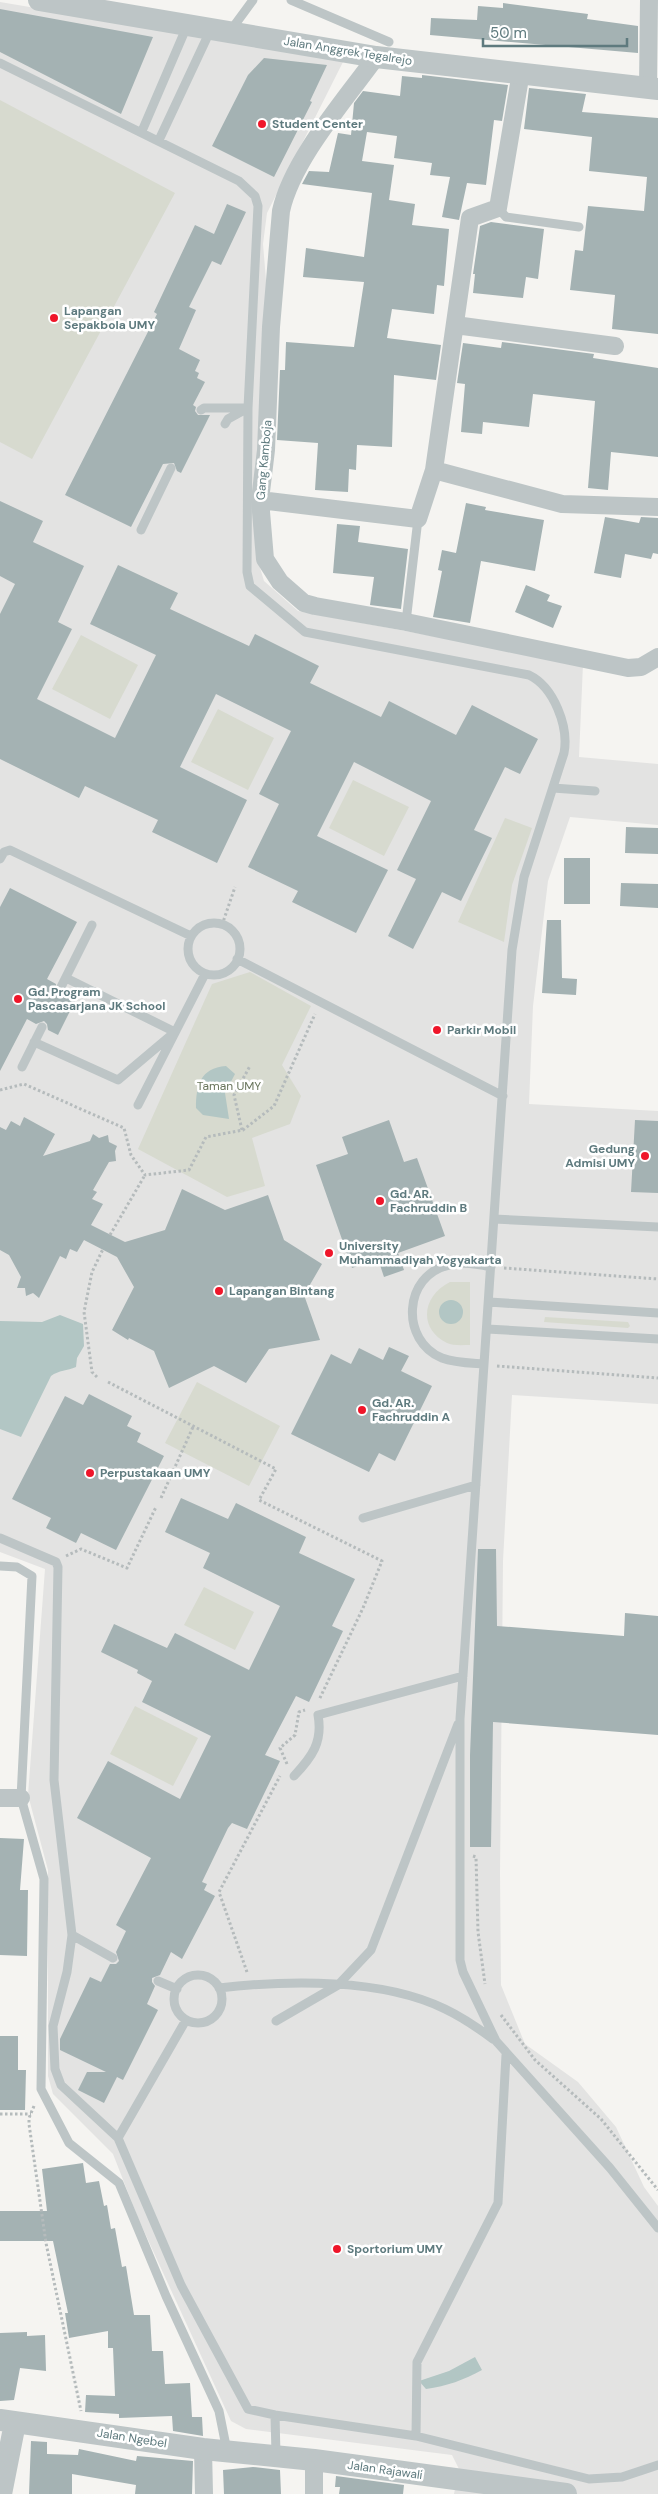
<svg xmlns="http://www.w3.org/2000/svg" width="658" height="2494" font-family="'DM Sans',sans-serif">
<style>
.built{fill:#e3e3e2}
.green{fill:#d7dacf}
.water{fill:#b2c6c4}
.building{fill:#a4b2b3}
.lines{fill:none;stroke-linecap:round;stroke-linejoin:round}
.path{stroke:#b5bbbc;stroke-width:3;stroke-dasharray:2.5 2.5;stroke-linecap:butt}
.service{stroke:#bdc5c6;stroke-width:9}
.minor{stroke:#bdc5c6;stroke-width:18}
.tertiary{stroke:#bdc5c6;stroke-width:22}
.poi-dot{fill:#ef162a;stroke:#fff;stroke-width:2}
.labels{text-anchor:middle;stroke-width:5;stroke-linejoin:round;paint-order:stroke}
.street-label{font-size:12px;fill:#5e7a7e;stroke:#fff}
.poi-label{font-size:12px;font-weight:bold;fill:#5e7a7e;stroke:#fff;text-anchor:start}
.park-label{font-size:12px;fill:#6a765d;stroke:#fff}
</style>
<rect width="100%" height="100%" fill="#f5f4f1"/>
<!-- built -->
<path class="built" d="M0 2 344 60 267 213 263 244 268 304 257 558 264 581 298 611 583 664 579 757 658 764V825L570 817 548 881 533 1006 529 1104 658 1111V1404L512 1395 503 1561 500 1874 501 1985 525 2044 578 2082 616 2127 644 2187 658 2206V2494H454L459 2469 452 2455 246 2429 231 2421 138 2218 113 2154 53 2094 48 2076V1870L28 1795 45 1569 0 1552Z"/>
<!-- green -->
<path class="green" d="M0 100 175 193 32 459 0 442Z
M81 635 138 665 110 719 52 689Z
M218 709 274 738 248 790 191 762Z
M353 780 409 807 384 856 329 828Z
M505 818 532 828 512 885 504 942 458 922Z
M250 972 311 1006 282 1065 301 1096 290 1124 252 1138 265 1186 227 1197 138 1149 212 984Z
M450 1282H470V1345C463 1345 453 1346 447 1343 417 1328 423 1295 450 1282Z
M545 1317 628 1322 630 1326 628 1328 544 1322Z
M197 1382 280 1426 249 1486 165 1443Z
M204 1587 254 1612 235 1650 184 1625Z
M135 1706 198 1738 173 1786 110 1754Z"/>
<!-- water -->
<path class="water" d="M226 1066 235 1074 225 1093 229 1119 203 1115 196 1108C196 1086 200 1068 226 1066Z
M439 1312a12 12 0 1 1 24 0a12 12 0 1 1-24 0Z
M60 1315 83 1324 84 1346 77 1358 76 1367C67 1371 59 1370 51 1376L21 1437 0 1429V1321L42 1322Z
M475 2357 482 2370C464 2380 447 2386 426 2389L419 2381 449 2371Z"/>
<!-- building -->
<path class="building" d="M503 3 588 14 587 19 638 26V53L430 35 431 18 477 20 478 6 503 8Z
M0 9 153 37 121 114 0 52Z
M264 58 327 65 310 101 312 102 274 177 212 146 248 75Z
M422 75 508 85 502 121 494 120 486 185 467 183 459 220 442 217 450 177 430 175 432 163 394 158 397 136 367 132 362 161 394 165 389 200 415 204 412 225 449 229 444 286 437 285 434 314 392 309 387 338 441 345 436 380 394 375 392 447 357 445 356 470 349 469 348 492 315 490 318 443 277 440 280 370H285L286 342 354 347 364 282 303 277 306 248 364 257 372 193 302 184 309 171 329 172 338 133 351 135 354 103 363 91 400 96 402 76 422 78Z
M529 88 586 94 582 112 658 118V334L612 329 615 295 570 290 575 250 583 251 588 206 644 211 647 177 589 171 592 137 524 129Z
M227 204 246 212 221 265 212 261 189 307 196 310 179 349 200 360 195 371 199 373 197 378 205 382 193 405 196 407 195 411 198 415H210L181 473 177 471 174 463 163 464 131 527 65 495 157 314 154 312 195 225 214 234Z
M491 222 544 229 538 279 526 277 523 298 473 293 475 274H473L480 226Z
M502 342 594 354 593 358 658 368V457L611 452 608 490 588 488 595 401 533 394 529 427 483 422 482 434 461 432 465 384 457 383 463 343 501 348Z
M0 501 43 521 33 542 84 566 58 622 72 629 37 699 115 738 156 655 90 624 118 565 178 593 170 609 249 646 255 634 319 666 310 683 381 717 389 701 456 735 472 705 538 739 520 774 505 767 474 830 492 838 461 901 442 892 413 949 388 936 416 879 397 870 431 801 354 762 317 836 388 870 356 933 292 902 298 891 248 867 279 804 259 794 291 731 216 694 180 767 247 800 217 863 152 832 158 820 85 786 79 798 0 759V614L15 584 0 576Z
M466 503 486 507 485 510 544 520 535 571 481 561 470 623 433 617 442 571 438 570 442 550 456 553Z
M605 517 639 523 641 517 658 518V554L653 553 651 559 625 554 621 578 594 573Z
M337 524 360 526 358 542 408 549 401 609 370 605 374 577 333 573Z
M526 585 550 595 547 601 562 606 553 628 515 612Z
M626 827 658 828V854L625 853Z
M564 858H590V904H564Z
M621 883 658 884V908L620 906Z
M10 888 77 922 47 979 56 984V990L59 993 67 989 78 995 58 1035 48 1030 47 1024 44 1021 36 1024 27 1019 0 1071V907Z
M547 920H561L562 978 577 979 576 995 542 993Z
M24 1117 55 1134 43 1156 90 1141 93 1134 99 1138 108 1135 109 1142 117 1146 115 1151 116 1161 109 1162 93 1190 97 1192 92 1199 103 1204 91 1225 125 1242 165 1230 182 1189 225 1210 268 1195 284 1240 322 1264 304 1295 320 1340 269 1349 246 1383 214 1366 169 1388 154 1351 129 1338 128 1340 112 1330 134 1287 117 1257 84 1240 77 1252 70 1249 66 1259 60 1256 39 1298 33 1293 26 1296 25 1288H17L21 1277 9 1255 0 1250V1127L6 1130 11 1121 20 1126Z
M389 1120 404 1162 417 1158 445 1236 398 1253 404 1270 384 1277 378 1259 352 1268 316 1165 348 1154 342 1137Z
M635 1120 658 1121V1193L631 1192Z
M389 1347 409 1356 401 1371 432 1386 395 1461 379 1453 369 1472 291 1434 331 1354 351 1364 359 1348 383 1360Z
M89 1394 132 1416 127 1426 141 1433 137 1442 164 1456 116 1550 81 1533 76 1543 46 1528 51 1518 12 1499 65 1396 83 1405Z
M181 1498 228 1519 236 1503 306 1537 299 1553 355 1579 332 1626 343 1631 309 1702 296 1696 265 1755 280 1761 247 1829 232 1823 228 1828 202 1882 207 1884 204 1890 215 1896 182 1959 171 1952 160 1975 152 1978V1982L155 1986 147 2004 158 2010 123 2080 117 2077 104 2103 78 2090 87 2072H106L60 2050V2039L90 1977 101 1982 110 1964H116L119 1961 116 1952 126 1931 116 1925 151 1858 77 1818 108 1761 180 1799 211 1736 142 1702 152 1681 137 1673 138 1670 101 1652 114 1624 167 1648 175 1633 249 1670 280 1606 203 1568 210 1553 165 1532Z
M478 1549H496L497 1626 624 1636 625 1613 658 1616V1735L493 1722 491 1847H470V1755Z
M0 1838 24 1839 20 1890H28L27 1956 0 1955Z
M0 2036H18V2070H26L25 2110H0Z
M83 2163 86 2183 99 2181 104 2206 107 2205 111 2229 115 2228 122 2267 126 2266 134 2315H150L152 2351H163L165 2384 190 2383 192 2417H202L203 2436 173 2431 172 2416 119 2418V2414L85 2412 86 2395 115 2396 113 2348H108V2331L69 2338 65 2313H68L53 2241H0V2211H47L42 2169Z
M27 2332V2336L45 2335 46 2371 20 2368 14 2400 0 2401V2333Z
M31 2441 47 2442V2454L78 2455 79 2449 136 2461 137 2456 193 2461 192 2494H135L136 2485 72 2474V2494H29Z
M253 2467 280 2470 281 2494H224L223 2470Z
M336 2476 404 2485 403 2494H339L340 2487H335Z"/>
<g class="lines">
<!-- path -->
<path class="path" d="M222 925 235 887
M0 1090 24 1084 124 1128 131 1155 145 1175 189 1170 206 1137 243 1130 274 1106 315 1014
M242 1130 234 1095 250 1066
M110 1235 145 1175
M504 1268 658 1279
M497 1366 658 1378
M97 1377 92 1372 84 1312 92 1272 103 1249
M108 1382 276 1469 259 1500 382 1561 363 1608 319 1700
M161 1498 193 1427
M66 1556 81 1549 127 1568 156 1507
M287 1764 280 1748 295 1735 299 1712 305 1710
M473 1856 476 1857 478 1932 485 1984
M247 1972 219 1892 280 1776
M501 2015 535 2060 601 2119 658 2190
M34 2106 29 2118V2124L46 2243 81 2411
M0 2114H31"/>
<!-- service -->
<path class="service" d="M291 0 389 42
M231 30 253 0
M0 63 239 181 255 196 258 206 248 408 247 572 250 586 305 632 529 675C554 687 569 727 564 753L524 877 512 950 460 1719V1960L463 1972 496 2041 610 2168 658 2228
M142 131 187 26
M159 140 211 29
M498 208 506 217 579 227
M201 410 204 408H248
M225 424 228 419 246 409
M141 530 171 468
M406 622 418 519
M553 788 595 791
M0 859 4 852 10 850 191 936
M188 949a26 26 0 1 1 52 0a26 26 0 1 1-52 0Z
M237 959 503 1096
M61 987 92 925
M34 1042 118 1080 175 1032 66 978
M22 1067 42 1027
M138 1105 205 974
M494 1219 658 1227
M489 1302 658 1313
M487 1329 658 1339
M484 1364C471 1363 455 1363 442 1358 400 1341 403 1275 449 1265 463 1261 478 1264 491 1267
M363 1518 476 1485
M0 1538 56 1562 58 1567 54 1780 72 1935 67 1972 53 2026 55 2069 61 2085 118 2138 181 2285 248 2409 275 2415 416 2436 589 2479 622 2477 658 2465
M0 1566 17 1567 32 1576 21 1798 44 1879 41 2089 69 2143 119 2183 166 2296 219 2411 227 2451
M294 1776C312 1757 323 1742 318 1715L463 1676
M72 1935 113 1958
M174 1999a24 24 0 1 1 48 0a24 24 0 1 1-48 0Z
M158 1981 177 1989
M219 1988C288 1980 382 1978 445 2009 462 2017 478 2028 493 2039
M276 2021 338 1985 371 1950 458 1724
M118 2138 186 2020
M275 2415 276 2455
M416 2436 417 2362 498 2203 506 2055"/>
<!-- minor -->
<path class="minor" d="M376 57C345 100 292 160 281 211L271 327 266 450 260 500 265 559 280 582 304 603 315 606 406 622 628 668 641 667 658 657
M648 87 649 0
M455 325 615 346
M434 470 562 504 658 507
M260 500 418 519 434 470 470 218 498 208 521 72
M0 1798H21
M203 2449 204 2494
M314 2460V2494"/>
<!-- tertiary -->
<path class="tertiary" d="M39 0 376 57 658 89
M0 2420 203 2449 314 2460 566 2494
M1 2494 15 2423"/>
</g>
<!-- markers -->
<g class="poi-dot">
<circle cx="262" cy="124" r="5"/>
<circle cx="54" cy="318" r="5"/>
<circle cx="18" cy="999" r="5"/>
<circle cx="437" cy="1030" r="5"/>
<circle cx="645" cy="1156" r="5"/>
<circle cx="380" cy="1201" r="5"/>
<circle cx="329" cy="1253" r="5"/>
<circle cx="219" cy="1291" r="5"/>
<circle cx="362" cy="1410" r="5"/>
<circle cx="90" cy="1473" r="5"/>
<circle cx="337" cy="2249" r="5"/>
</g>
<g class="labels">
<!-- street labels -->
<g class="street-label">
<text transform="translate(348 51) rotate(9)" y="4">Jalan Anggrek Tegalrejo</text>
<text transform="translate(264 460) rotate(-85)" y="4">Gang Kamboja</text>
<text transform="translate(132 2438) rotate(9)" y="4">Jalan Ngebel</text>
<text transform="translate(385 2470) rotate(8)" y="4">Jalan Rajawali</text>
</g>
<!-- poi labels -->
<g class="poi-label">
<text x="272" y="128">Student Center</text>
<text x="64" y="315">Lapangan<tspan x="64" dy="14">Sepakbola UMY</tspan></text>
<text x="28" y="996">Gd. Program<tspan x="28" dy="14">Pascasarjana JK School</tspan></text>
<text x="447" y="1034">Parkir Mobil</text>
<text x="635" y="1153" text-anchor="end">Gedung<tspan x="635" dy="14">Admisi UMY</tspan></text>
<text x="390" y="1198">Gd. AR.<tspan x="390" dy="14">Fachruddin B</tspan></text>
<text x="339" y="1250">University<tspan x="339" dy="14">Muhammadiyah Yogyakarta</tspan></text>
<text x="229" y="1295">Lapangan Bintang</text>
<text x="372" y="1407">Gd. AR.<tspan x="372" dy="14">Fachruddin A</tspan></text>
<text x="100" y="1477">Perpustakaan UMY</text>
<text x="347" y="2253">Sportorium UMY</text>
</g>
<!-- park labels -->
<g class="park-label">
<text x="229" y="1090">Taman UMY</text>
</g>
</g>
<!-- scale -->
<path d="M483 38v8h144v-8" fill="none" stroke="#5e7a7e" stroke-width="2.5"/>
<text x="490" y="38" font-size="15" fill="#5e7a7e" stroke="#ffffff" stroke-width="4" paint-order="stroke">50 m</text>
</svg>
